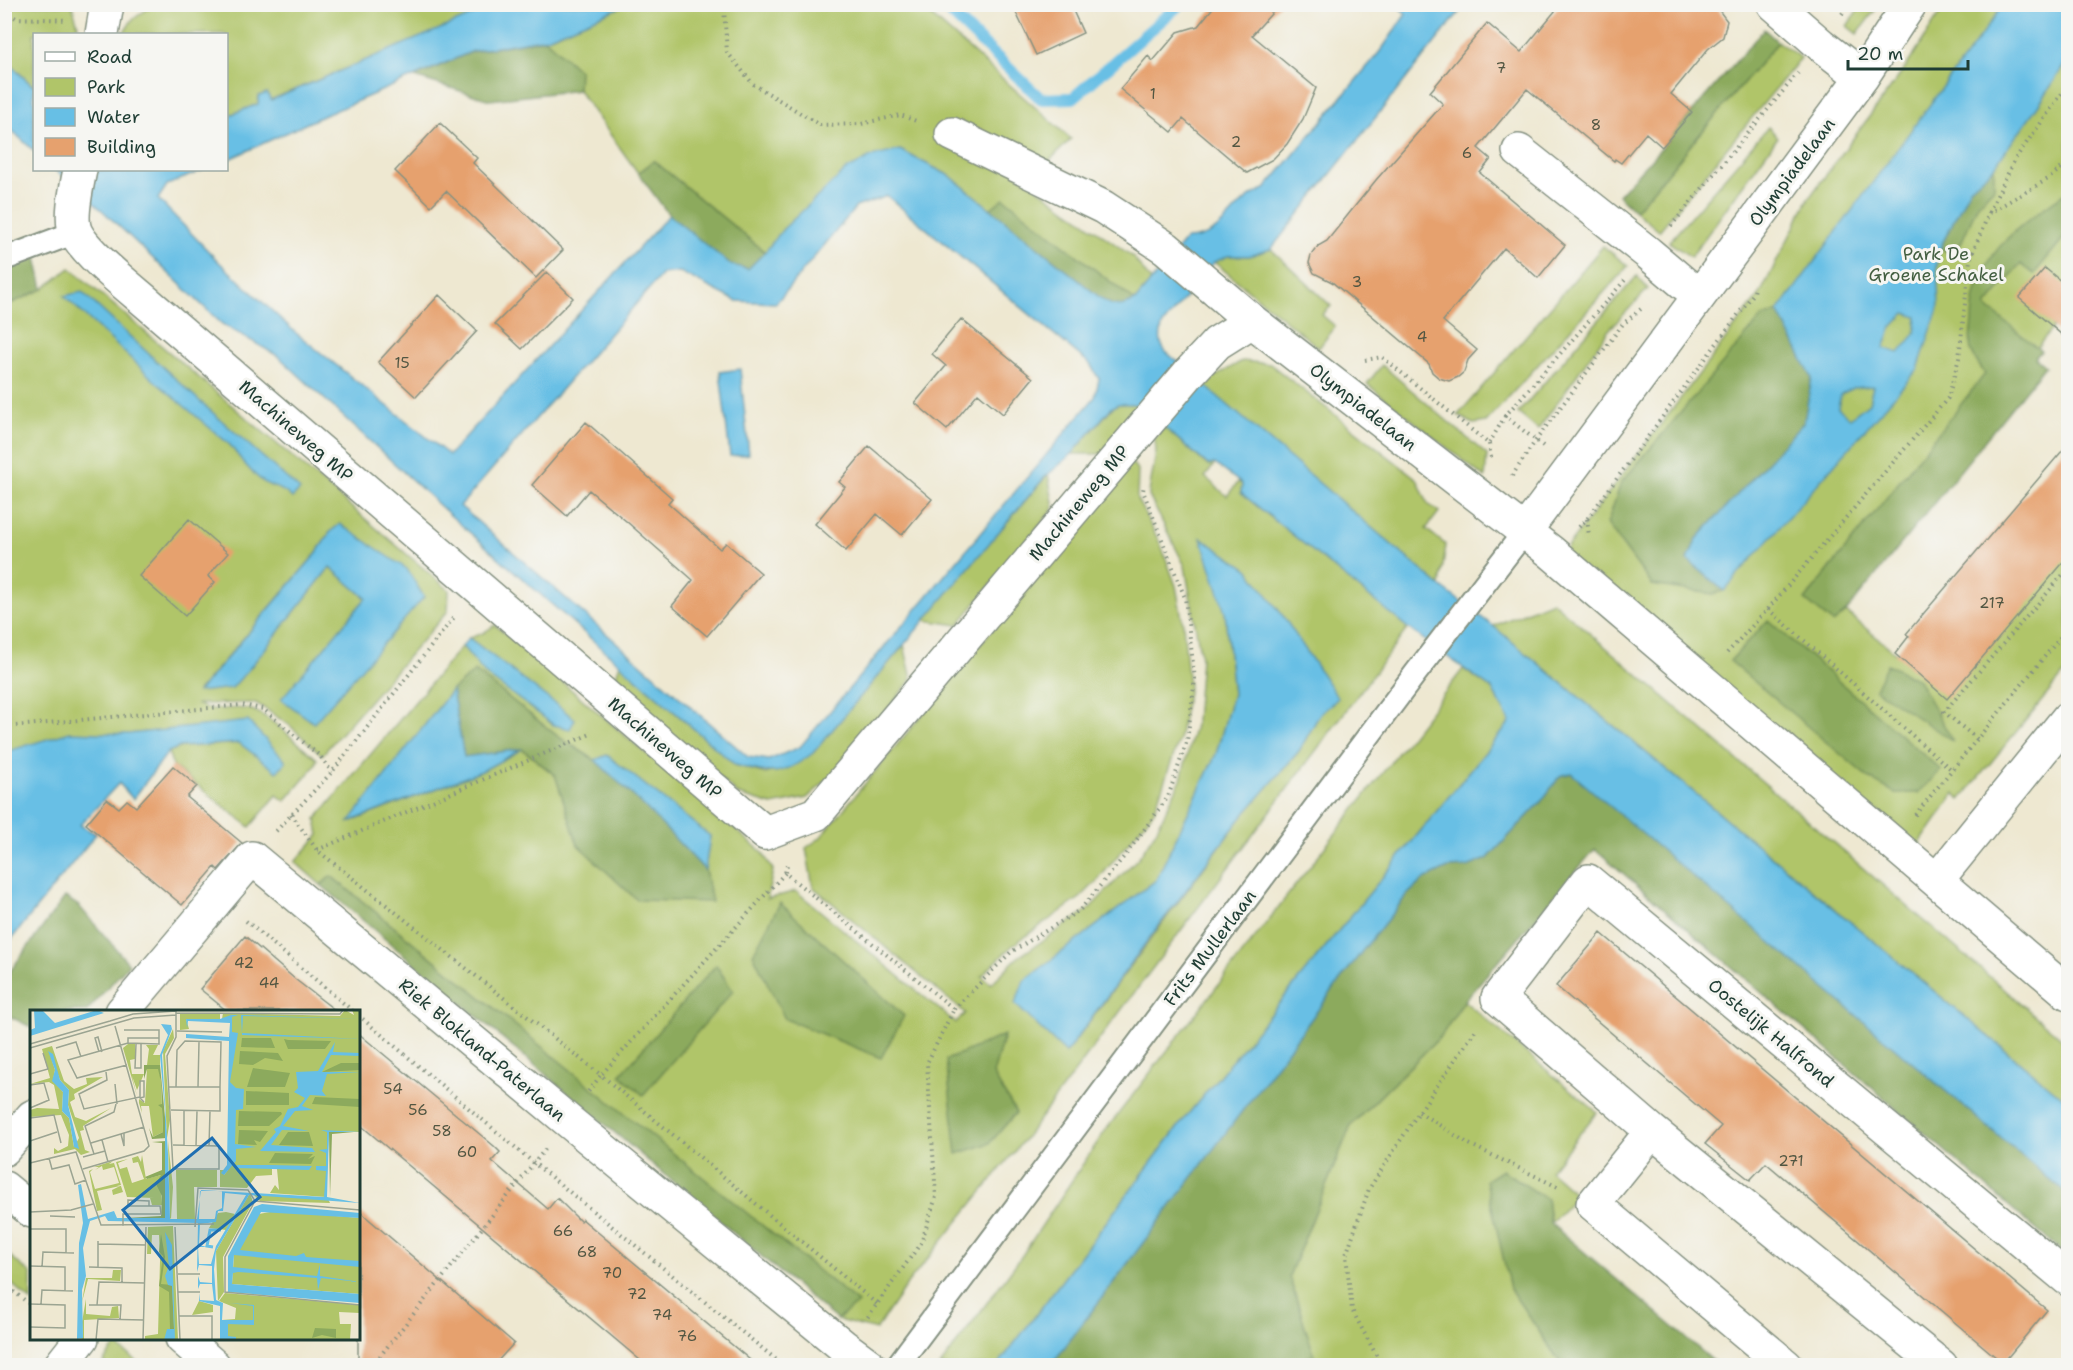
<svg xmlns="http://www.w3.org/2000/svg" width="2073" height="1370" font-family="'Shantell Sans',sans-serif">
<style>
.green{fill:#b0c569;stroke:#68814e;stroke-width:1.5;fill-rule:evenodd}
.forest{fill:#8caa5d;stroke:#567448;stroke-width:1.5}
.water{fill:#67bfe5;stroke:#437e8c;stroke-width:1.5;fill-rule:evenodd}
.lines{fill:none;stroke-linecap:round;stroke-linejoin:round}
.stream{stroke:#67bfe5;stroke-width:12}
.building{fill:#e6a16e}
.service-casing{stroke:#869282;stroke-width:26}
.minor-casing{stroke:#869282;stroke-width:36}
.path{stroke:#869282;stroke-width:4;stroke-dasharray:1.5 4.5;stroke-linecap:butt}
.service{stroke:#fff;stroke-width:22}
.minor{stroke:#fff;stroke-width:33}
.labels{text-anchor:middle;stroke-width:6;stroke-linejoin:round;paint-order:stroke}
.number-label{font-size:15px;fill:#515642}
.street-label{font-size:18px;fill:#1f3d34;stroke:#f6f6f2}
.park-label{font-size:18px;fill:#435f41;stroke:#f6f6f2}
.inset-river{fill:none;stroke:#67bfe5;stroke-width:3}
.inset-road{fill:none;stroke:#9ba492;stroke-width:1.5}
.view{fill:#1f6fb2;fill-opacity:0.15;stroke:#1f6fb2;stroke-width:3}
.inset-edge{fill:none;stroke:#1f3d34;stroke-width:3}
</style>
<rect width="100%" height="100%" fill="#f6f6f2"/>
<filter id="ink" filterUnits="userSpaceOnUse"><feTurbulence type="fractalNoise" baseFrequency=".0167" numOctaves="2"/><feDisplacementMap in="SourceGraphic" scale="12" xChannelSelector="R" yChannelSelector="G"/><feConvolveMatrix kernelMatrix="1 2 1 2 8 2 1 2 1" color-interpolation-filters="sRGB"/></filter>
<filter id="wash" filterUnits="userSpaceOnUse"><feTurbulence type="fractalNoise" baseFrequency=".008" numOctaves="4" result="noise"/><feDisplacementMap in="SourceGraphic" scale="24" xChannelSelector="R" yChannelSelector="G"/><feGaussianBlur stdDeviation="1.35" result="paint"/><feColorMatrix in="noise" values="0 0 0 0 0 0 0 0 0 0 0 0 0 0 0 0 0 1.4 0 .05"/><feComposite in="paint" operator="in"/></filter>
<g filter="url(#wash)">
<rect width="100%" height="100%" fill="#eee8d1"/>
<!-- green -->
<path class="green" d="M4 5H72L78 25 75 34H34V87L5 59Z
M153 5H499L270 100 267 93 259 96 258 104 227 116 226 34H123L132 20Z
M626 5H919L1071 139 1045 165 1015 172 1133 257 1151 281 1135 301 1004 199 990 209 950 176 900 150 765 252 654 161 638 173 578 90V70L545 39Z
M1861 5H1879L1857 34 1847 26Z
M1945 5H2068V308L1826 616 1834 622 1846 612 1948 696 2068 549V669L1960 800 1955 793 1911 856 1549 571 1760 294 1809 198 1906 67Z
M1778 42 1801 58 1659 231 1635 211Z
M1768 127 1778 137 1691 257 1669 242Z
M1603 246 1628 266 1486 422 1473 424 1458 415Z
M1271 249 1331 306 1322 315 1335 326 1319 348 1214 262 1228 256H1249Z
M70 268 449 590 448 611 322 755 288 724 256 703 196 704C218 715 232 704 252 710 270 716 301 746 317 759L315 766 285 801 277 795 250 827 173 766 168 752 181 747 240 743 248 722 129 734 5 880V306L43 289ZM331 531 424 597 282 699 366 598 330 567 249 669 198 691 315 555Z
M1637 276 1648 289 1608 331 1538 430 1518 413Z
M1242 361 1270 364 1417 479 1428 504 1439 512 1426 529 1446 545 1440 586 1202 384Z
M1382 365 1487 455 1485 478 1367 384Z
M1126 403 1134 404 1140 408 1103 454H1072L1112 408 1118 404Z
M1164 427 1207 465 1215 464 1205 477 1227 496 1238 482 1242 484 1241 493 1408 628 1023 1141 908 1283 876 1330 837 1320 857 1303 331 876 321 885 295 862 319 835 316 819 462 646 553 725 574 719 469 638 483 633 495 625 762 852 773 870 767 899 796 891 956 1023 965 1013 813 887 806 848 820 838 1131 462 1138 470 1137 499 1161 545 1176 586 1183 624 1189 687 1179 740 1154 811 1098 880 1080 898 1013 945 982 976 991 984 1017 958 1088 910 1139 857 1156 831 1181 779 1196 721 1201 658 1185 566 1149 496C1149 480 1160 452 1154 439ZM1202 539 1338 698 1320 714 1299 751 1241 818 1066 1053 1024 981 1156 880 1216 754 1233 694 1225 612ZM475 671 560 738 595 760 607 755 710 836 705 870 711 901 522 749 482 771 350 822 452 690Z
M1048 474 1054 508 958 625 924 620Z
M1552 601 2068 1044V1102L1493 626Z
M904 645 912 679 838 770 807 798 772 805 739 795 613 684 620 664 735 765 766 774 813 753Z
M1463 669 1492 689 1510 722 1185 1118 998 1365 940 1366 1021 1257 1105 1131Z
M1464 1001 1597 1112 1550 1171 1577 1195 1552 1222 1550 1220 1547 1199 1510 1289 1562 1365 1286 1366 1314 1355 1289 1276 1351 1125 1441 1036Z
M4 1251 31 1274V1301L5 1278Z
M116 1345 141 1365H107L103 1362Z"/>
<!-- forest -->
<path class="forest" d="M1764 29 1778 42 1635 211 1618 195 1662 147Z
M545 39 579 70 578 90 490 100 415 77 471 52Z
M654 161 765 252 748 269 731 265 669 215 638 173Z
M1994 167V188L1978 204 1955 257 1940 248 1970 188Z
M2068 191V233L2034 274 2021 264 1986 306 2041 351 2035 358 2045 366 1846 612 1833 623 1805 600 1985 374C1981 367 1973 358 1971 350 1969 342 1971 330 1972 322 1973 255 2018 226 2068 191Z
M1004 198 1135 301C1122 307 1115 308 1103 300L990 209Z
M35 253 43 289 5 306V267Z
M1778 311 1812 378 1804 422 1696 540 1688 560 1724 591 1713 594 1652 585 1607 524 1621 483 1761 318Z
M1768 620 1941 770 1918 793H1895L1870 779 1730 661Z
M1887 664 1918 680 1953 741 1875 689Z
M475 671 560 738 595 760 644 806 705 870 712 902 637 900 578 845 555 775 522 749 464 757 452 690Z
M1572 773 2068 1195V1257L1595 849 1464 1001 1441 1036 1351 1125 1289 1276 1314 1355 1286 1366H1060L1055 1360 1363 950 1407 895 1423 880 1448 868 1467 867 1487 859 1540 803 1560 776Z
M331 876 858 1303 837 1320 321 885Z
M65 897 79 906 129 964 87 1011 32 1012 31 1027 5 1014V978Z
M780 903 904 1016 881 1058 785 1019 753 954Z
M716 965 733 991 643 1095 620 1075Z
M1004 1035 993 1074 1016 1113 990 1143 957 1154 946 1060Z
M1502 1170 1547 1199 1550 1223 1718 1365H1562L1510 1289 1486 1180Z"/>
<!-- water -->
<path class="water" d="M499 4 626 5 547 38 473 51 316 119 227 160V116L258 104 259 96 267 93 271 100Z
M2004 4 2068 5V65L2065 64 2044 97 1994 167 1970 188 1940 248 1937 267 1939 306 1918 369 1724 591 1688 560 1696 540 1804 422 1812 378 1778 311ZM1905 313 1917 317 1915 334 1899 353 1884 348 1892 327ZM1873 386 1869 403 1850 418 1838 408 1841 394 1854 388Z
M1397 5H1465L1271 249 1249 256H1228L1214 262 1162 326C1160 336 1159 342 1165 351L1202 383 1440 586 1493 626 2068 1102V1195L1571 773 1560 776 1540 803 1487 859 1467 867 1448 868 1423 880 1407 895 1363 950 1055 1360 1060 1365H998L1185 1118 1510 722 1492 689 1408 628 1241 493 1242 484 1215 464 1208 465 1164 427 1134 404H1118L1111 408 1072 454 1045 477 813 753C782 777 772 775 735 765L451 516 278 356 222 324 103 211 55 170H203L167 185 158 199 219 262 296 333 449 455 669 215 731 265 748 269 765 252 783 229 846 170 871 157 900 150 950 176 1103 300C1115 308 1122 307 1135 301L1186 239C1226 239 1230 201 1265 189L1382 49 1406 14ZM887 196 1090 364 1099 379 1095 397 800 747 769 760 748 757 460 506 662 274 680 272 736 301 776 303 856 207Z
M4 59 34 87V151L5 124Z
M82 292 203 404 300 490 292 498C283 488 279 490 267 484 255 478 238 456 230 445L157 383 64 296Z
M740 369 749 454 730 456 720 372Z
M340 524 407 569 424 597 314 723 281 699 366 598 330 567 249 669 232 688 198 692 315 555 331 531Z
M1201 538 1248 569 1283 616 1338 698 1320 714 1299 751 1241 818 1145 944 1066 1053 1015 1004 1024 981 1156 880 1216 754 1233 694 1225 612Z
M469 638 575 719 570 729 554 725 486 675 462 646Z
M452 690 464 757 522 749 482 771 349 822Z
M248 721 286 761 277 772 239 743 180 747 168 752 133 799 119 783 80 825 96 834 5 947V752L70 732 128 734Z
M607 755 710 836 705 870 644 806 595 760Z"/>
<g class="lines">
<!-- stream -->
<path class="stream" d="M941 4 1041 99 1073 98 1180 4"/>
</g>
<g id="blocks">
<!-- building -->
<path class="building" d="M1012 4H1070L1083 33 1036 55Z
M1216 4H1280L1252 35 1316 88 1303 119 1287 144 1273 159 1247 173 1183 119 1172 132 1120 89 1148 56 1153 61 1178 32 1198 26Z
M1561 4H1706L1718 9 1727 21 1723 37 1708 49 1671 94 1692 112 1662 147 1646 133 1621 163 1615 159 1614 161 1527 89 1478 148 1491 159 1480 173 1565 245 1538 278 1504 248 1443 321 1477 350 1468 360 1464 372 1458 377 1449 381 1439 378 1432 372 1429 364 1332 282 1314 273 1309 263 1311 255 1318 246 1327 241 1376 180 1443 104 1430 92 1487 23 1521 52Z
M440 123 477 158 473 163 563 250 536 278 446 191 431 206 395 171Z
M2045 268 2068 287V340L2019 298Z
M547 272 573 298 522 349 495 324Z
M439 295 477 331 416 397 378 362Z
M961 319 1033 378 1003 414 978 393 947 430 915 403 946 366 932 354Z
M586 422 672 498 668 503 720 549 726 543 761 573 707 636 672 606 693 580 626 521 589 490 567 516 532 485Z
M2068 444V557L1947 699 1895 654 1909 636 1906 634Z
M869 446 932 499 902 535 877 514 846 551 815 524 845 487 839 482Z
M189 519 228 553 208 576 215 582 185 616 139 576Z
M173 766 197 786 187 797 242 843 218 870 215 867 182 905 86 824 107 799 119 808 127 800 136 807Z
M1601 933 2047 1310 2003 1363 1766 1163 1750 1180 1705 1144 1721 1126 1556 986Z
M245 936 296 980 336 1011H227L200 989Z
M358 1033 494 1146 500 1152 492 1161 548 1209 557 1198 580 1221 582 1219 600 1234 756 1365H646L358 1123Z
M358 1210 514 1343 494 1365H358Z"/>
</g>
</g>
<g filter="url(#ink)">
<use href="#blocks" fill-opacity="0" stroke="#869282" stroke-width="1.5"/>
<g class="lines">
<!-- service casing -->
<g class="service-casing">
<path id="service" d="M4 259 76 232
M897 1366 1415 674 1525 531"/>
</g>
<!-- minor casing -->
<g class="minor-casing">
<path id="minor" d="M1774 4 1821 45 1862 77
M102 34 107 4
M952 134 1103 207 1166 248 1252 321 1551 552 2068 993
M1519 151 1648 253 1699 296
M80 170C77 185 69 219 76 233 87 255 133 290 152 307L765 833 816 814 1190 372 1217 343 1252 321
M1525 531 1862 77 1910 4
M1937 880 2068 718
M122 1012 252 858 566 1119 843 1346 870 1366
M1652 1131 1593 1204 1786 1366
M4 1149 32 1117
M4 1188 32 1211
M182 1338 214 1366
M60 1366 82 1338
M1941 1366 1652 1131 1498 998 1588 881 2068 1279"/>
</g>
<!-- path -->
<path class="path" d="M722 4 724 9 727 52 753 84 820 125 861 124 900 115 919 122
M4 11 16 18 68 20
M1842 14 1849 4
M1989 212 2015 159 2068 85
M1671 226 1798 73
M1365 360 1382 357 1489 444 1505 416
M1489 444 1491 458
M1543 446 1505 416 1625 280
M1512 476 1536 440 1623 324 1641 309
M1587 519 1589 536
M1579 527 1587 519 1754 293 1755 287
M1768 609 1953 771
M1727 653 1768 609 1948 398 1959 358 1970 259 1989 213 2048 179 2068 163
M4 727 242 705 263 709 320 756 332 772
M1977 739 1944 712 2068 569
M291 814 317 850 601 1075 588 1092
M1915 815 2068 628
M276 831 332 772 455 616
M317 850 593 733
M787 865 785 873 954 1009 927 1063 936 1197 921 1243 867 1318
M785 873 601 1075 878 1305
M246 921 354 1012
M954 1009 1011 952 1080 910 1127 853 1168 797 1187 741 1195 679 1185 598 1143 491 1144 485
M358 1015 535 1164 784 1366
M1419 1112 1469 1144 1560 1188
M4 1284 32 1306
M372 1366 546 1148
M1382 1366 1352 1310 1346 1255 1369 1189 1413 1121 1477 1028
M2068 1366V1364"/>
<!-- service -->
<use href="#service" class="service"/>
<!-- minor -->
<use href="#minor" class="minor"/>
</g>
</g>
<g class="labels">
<!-- number labels -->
<g class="number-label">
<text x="1501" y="73">7</text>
<text x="1153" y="99">1</text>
<text x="1596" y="130">8</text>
<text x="1236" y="147">2</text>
<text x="1467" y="158">6</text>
<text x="1357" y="287">3</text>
<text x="1422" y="342">4</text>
<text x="402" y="368">15</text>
<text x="1992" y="608">217</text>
<text x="244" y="968">42</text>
<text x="269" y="988">44</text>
<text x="393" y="1094">54</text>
<text x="418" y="1115">56</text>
<text x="442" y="1136">58</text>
<text x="467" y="1157">60</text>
<text x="1791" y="1166">271</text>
<text x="563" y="1236">66</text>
<text x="587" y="1257">68</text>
<text x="612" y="1278">70</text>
<text x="637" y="1299">72</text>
<text x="662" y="1320">74</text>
<text x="687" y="1341">76</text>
</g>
<!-- street labels -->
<g class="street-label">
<text transform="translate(1792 172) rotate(-53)" y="6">Olympiadelaan</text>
<text transform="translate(1363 407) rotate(38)" y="6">Olympiadelaan</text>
<text transform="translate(296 431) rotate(41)" y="6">Machineweg MP</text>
<text transform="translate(1079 503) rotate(-50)" y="6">Machineweg MP</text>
<text transform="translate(665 748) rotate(41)" y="6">Machineweg MP</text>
<text transform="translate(1210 948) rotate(-53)" y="6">Frits Mullerlaan</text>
<text transform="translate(1771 1033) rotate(40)" y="6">Oostelijk Halfrond</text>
<text transform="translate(482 1050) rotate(40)" y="6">Riek Blokland-Paterlaan</text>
</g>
<!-- park labels -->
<g class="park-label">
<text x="1936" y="260">Park De<tspan x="1936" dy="21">Groene Schakel</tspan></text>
</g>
</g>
<!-- overview -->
<g transform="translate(30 1010)">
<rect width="330" height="330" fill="#eee8d1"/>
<path d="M315 0 324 5 322 0H330V122L299 121 296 187 240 183 245 175 249 180 247 159H242V165L226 166 217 178 190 177V160H196L194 165 198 160 201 6 192 9 193 3 310 6ZM190 3V9H156L159 19 150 20V4ZM143 19 144 28 135 44 140 110 137 128 133 41ZM98 34H105V49L100 50 101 58 102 64H114L107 80 102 66 107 86 93 38ZM116 35H128L123 45H130V55H117L119 39ZM22 36 34 71 44 79 57 74 56 68 73 67 44 84 45 89 40 92 45 107 56 111 81 98 53 116 54 120 50 121 55 140 60 142 51 145 45 139 24 144V138L28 141 38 136 39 125 31 105 0 107V100L7 98 29 99 24 75 19 72 0 74 20 68 12 39ZM19 41 30 70 39 80 38 95 49 128 44 137 39 108 32 101 33 82 23 70 25 60ZM117 59H129L131 72 133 122 123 127 119 96H111L112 103 109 93V89L115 93ZM138 131 143 177 141 209 140 208ZM112 145 116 169 131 165 132 195H122L120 188H124L97 187 86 152 98 149 88 153 90 159 97 157 102 173 114 169 108 152 103 153 102 148 108 146 111 152ZM83 151 79 154 84 153 91 175H87L91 176 93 182 83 185 82 180 90 176 67 181 72 200 67 201 59 161 63 159 60 162 65 179 89 173 84 157 73 160 72 156 65 160 69 157H64ZM146 160H187V177H164L165 209H147ZM220 183 223 192 193 247 194 282 188 291 186 241ZM223 184 298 189 300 193 230 191ZM245 201 330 208V284L202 274 204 245 229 204ZM196 202 205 204 196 220 179 218 188 203ZM143 216 148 330H115V326L128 324 130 251 129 225H122L121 244H117L118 217ZM83 260H91L90 271 58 269 52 292 56 268H82ZM195 283 330 295V303L309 302 310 314H321L320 330H192V310L205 309 206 298 189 291ZM56 289V304L80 306 82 297 88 296 89 308 54 310V329L62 330H44L53 328 52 312ZM169 291 183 295V302L162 305Z" fill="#b0c569" fill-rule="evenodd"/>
<path d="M212 28H241L245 38 211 37ZM254 29 258 30 301 31 295 39H258ZM210 41 248 43 253 51 235 48 223 55 209 54ZM311 53H330V60L292 62ZM114 55H130L137 128 122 129 119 118 123 127 133 122 132 98 128 95 132 94 131 72 128 59H117L114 69ZM223 58 260 63 255 77H217ZM216 81 259 83V95H216ZM285 87 330 89V97L282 94ZM209 101 251 102 252 104 239 116H208ZM209 120 238 121 230 132 224 130 227 135 208 134ZM258 122H279L283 136 249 135ZM299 122H324L302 124 300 187ZM136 131 135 208H96L131 206 132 186 126 174 131 165 117 169 115 167 132 160V133L122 132ZM245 143 283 144 278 149 285 146 281 154 239 153ZM131 224 135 247 131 274 142 275 144 319H140L139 282 129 276 133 246 129 242ZM285 318 306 319V328L292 325 282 328Z" fill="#8caa5d"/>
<path d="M4 0H12L25 13 67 0 74 3 0 26V20L5 18ZM201 5H208L202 7V22L208 23 200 72 206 78 214 79 213 99 206 100 205 134 226 137 206 139V151L194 165 191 163 197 155 199 31 156 28V24L199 27 200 13 158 11 157 18 156 9H190ZM211 5 330 9 213 6 212 23 330 29 212 25ZM131 14 141 15 142 19 132 45 138 144 140 209H167L171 180 294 187 296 161 286 160V156H296V143L289 140 297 139V122L291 120 330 122H299L297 187 330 193 219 185 186 241 184 259 186 290 193 293 192 310H223V296L200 293 224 295V315L198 314V326L206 327V330H190V296L169 291 170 283V290L184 291 182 274H170L168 279V266L170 272 182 273V256L169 255 167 262 168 213 78 211 75 206 60 211 53 238 56 266 52 280 53 328 47 329 49 233 53 213 48 175 51 174 58 209 84 201 87 208H135V101L130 45 138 25ZM170 181H192V198L186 201 185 209H169ZM195 183 216 185 186 236 181 254H169L168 237H177L169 235 170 214 186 212 188 201H193ZM305 32 303 42 330 43V46L301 45 292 62H330L297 64 292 81 296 86 280 85 272 96 283 100 265 101 253 116 279 121 252 120 241 135 282 138 285 142 230 141 246 122 244 119 250 116 258 99 268 97 275 88 264 82 268 78 266 62 288 61ZM18 41 23 44 30 70 39 80 38 95 49 139 44 137 39 108 32 101 33 82 22 71 25 60ZM207 155H241L282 156 279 160 205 158ZM232 194 330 203V208L231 202 210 240 266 246 274 243 276 247 330 251V257L204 245 203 257 287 266 290 254V266L330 272 291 268 288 280 287 268 208 262 203 263 202 274 330 284V293L198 282V246L224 197ZM135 222 142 235 145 330H134L137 319H144L142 276 138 275 135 266 139 256Z" fill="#67bfe5" fill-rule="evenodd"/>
<path class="inset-river" d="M183 237 177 236 180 220H191"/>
<path class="inset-road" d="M146 3 310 4 313 0M80 11 103 4 146 1M94 20H129V34L98 33 38 50 47 68 97 55M147 21 192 22M98 33V28H129M0 34 80 11M106 34 105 58H111V34M0 38 104 8 146 5M26 38 46 32 51 47M69 42 65 28 68 27 72 42M76 62 77 70 49 84 54 99 110 87V71H114V87L110 88 114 92M0 64 18 59 13 43M85 74 87 94M0 75 14 73 19 90 0 98M139 77H190V101L141 100M146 77 147 40 155 31 191 32 190 77M168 77 169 32M0 108 24 105 31 133M91 124 94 136V123M72 130 78 152M0 131 27 122M61 133 114 117M143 135 189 136V159H143L137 46 146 27V0M154 135V100M166 136 167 101M179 136 180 101M64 144 55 116 84 102 86 94M53 147 75 141M19 148 22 159 39 155 45 174 56 170M0 153 46 142 71 215 184 214M53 159 114 141 119 136 85 16M225 191 195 247V282L330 295M225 191 330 200M0 202 41 200 63 194M20 206 45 207M93 216V204H131L130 196H98V190L119 191V196M145 217 150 330M165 217 168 178 218 180 225 191M0 219H36V243M68 231V234L116 235M0 256 35 257V281M12 257 13 242 44 243M59 257 92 258V272M68 257V234M148 264H170M148 282H170M0 294 35 295V318L0 317M11 294 12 280 43 281M59 295H91L90 310M67 295 69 272 115 273M149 306H182V330M66 330 68 309 114 310M113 330 116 217"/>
<path class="view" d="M182 128 230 187 140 259 93 200Z"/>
<rect width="330" height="330" class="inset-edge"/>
</g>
<!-- margin -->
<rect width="2073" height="1370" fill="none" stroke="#f6f6f2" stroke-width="24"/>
<!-- legend -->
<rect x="33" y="33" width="195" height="138" fill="#f6f6f2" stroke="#a0aca6" stroke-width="1.5"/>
<rect x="45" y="52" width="30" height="9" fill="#ffffff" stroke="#a0aca6" stroke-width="1.5"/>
<text x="87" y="63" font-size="18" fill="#1f3d34">Road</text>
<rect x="45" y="78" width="30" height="18" fill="#b0c569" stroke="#a0aca6" stroke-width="1.5"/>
<text x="87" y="93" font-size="18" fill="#1f3d34">Park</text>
<rect x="45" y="108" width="30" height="18" fill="#67bfe5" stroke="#a0aca6" stroke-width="1.5"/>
<text x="87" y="123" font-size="18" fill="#1f3d34">Water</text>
<rect x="45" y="138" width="30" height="18" fill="#e6a16e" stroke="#a0aca6" stroke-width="1.5"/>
<text x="87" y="153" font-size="18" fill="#1f3d34">Building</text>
<!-- scale -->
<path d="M1848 60v9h120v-9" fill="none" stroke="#1f3d34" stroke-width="3"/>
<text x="1857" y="60" font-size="18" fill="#1f3d34" stroke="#f6f6f2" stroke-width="4.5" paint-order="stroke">20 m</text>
</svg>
